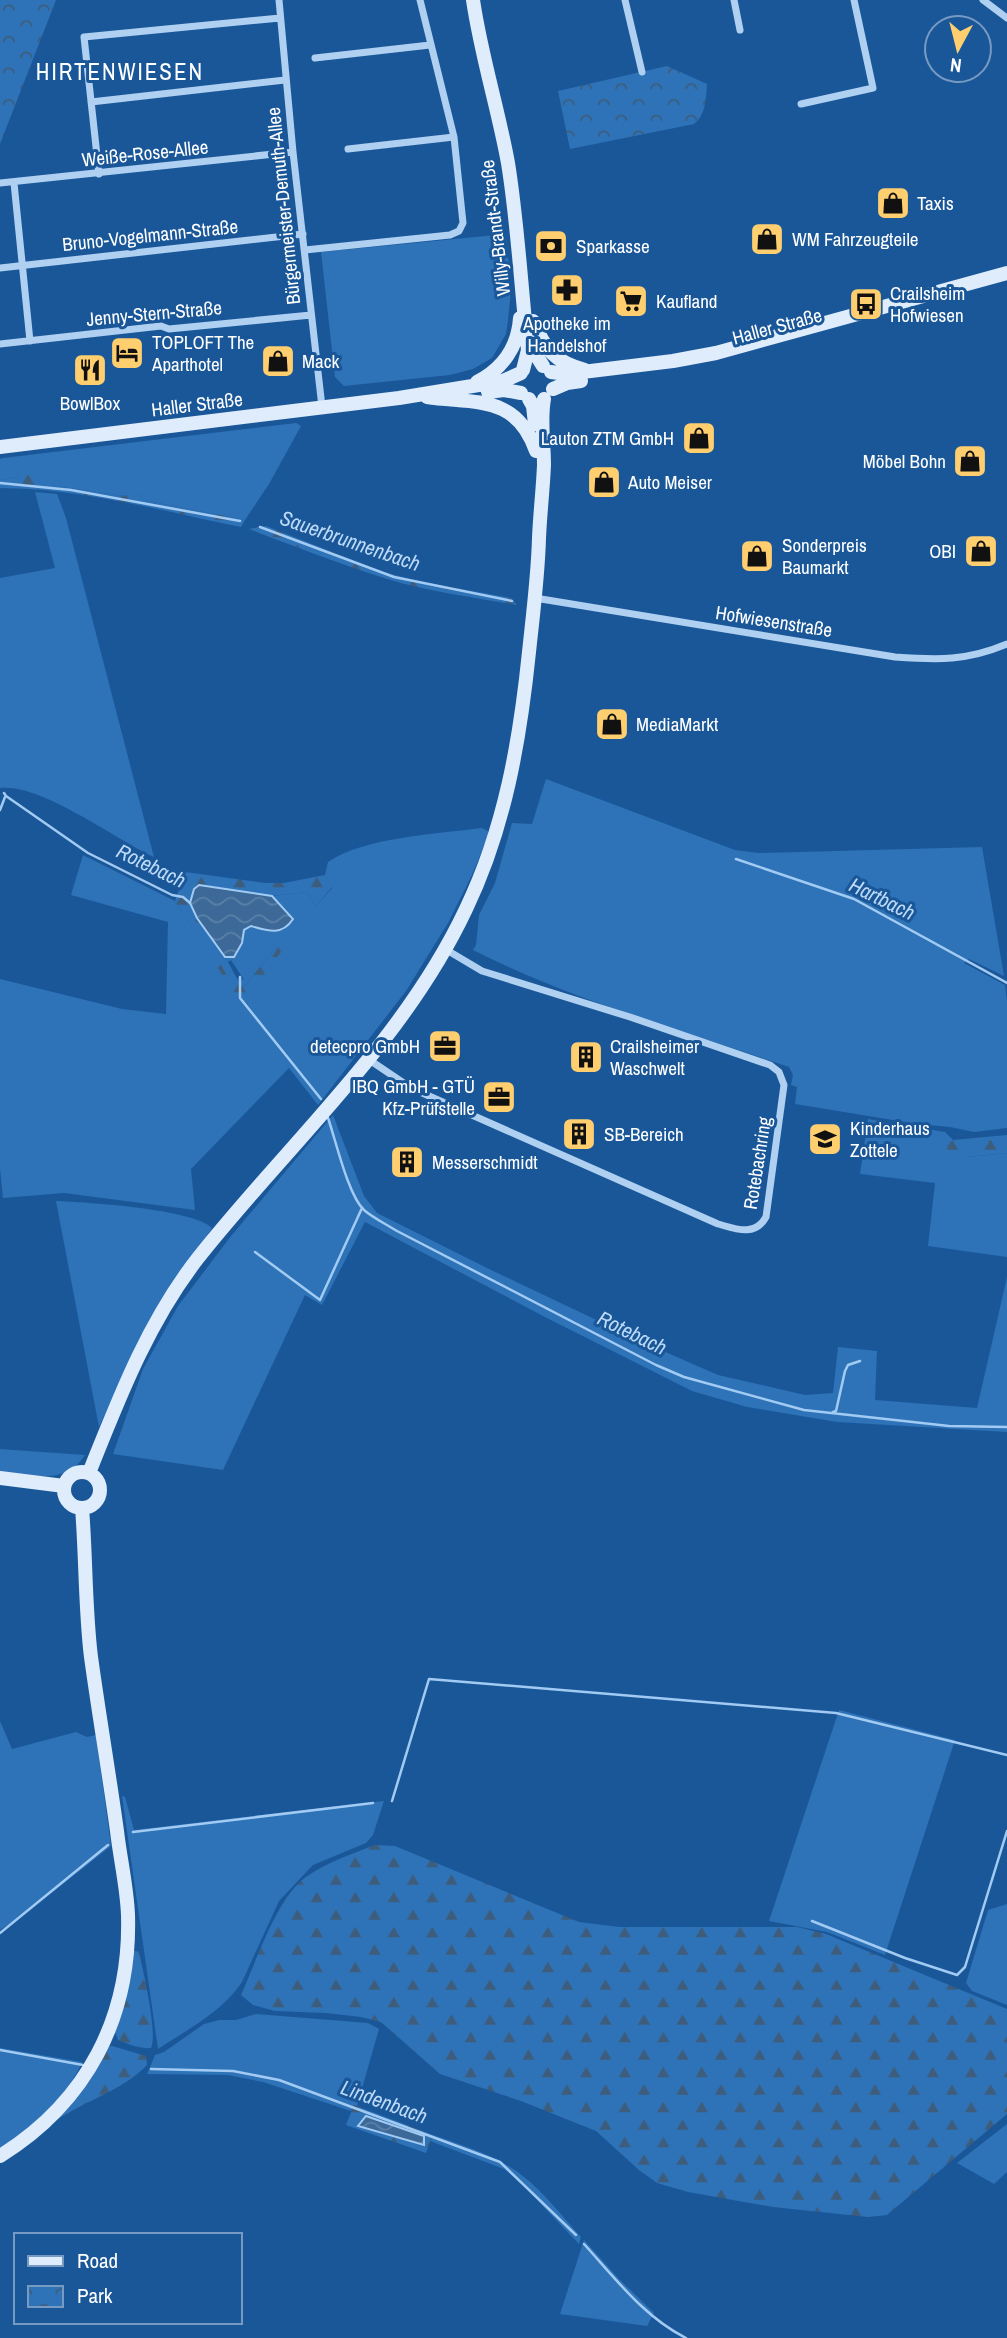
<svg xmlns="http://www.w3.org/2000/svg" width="1007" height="2338" font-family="'Archivo Narrow',sans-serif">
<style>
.grass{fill:#2e72b7}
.forest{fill:url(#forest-firs)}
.park{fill:url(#park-crowns)}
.water{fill:url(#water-waves);stroke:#a2cbf3;stroke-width:2}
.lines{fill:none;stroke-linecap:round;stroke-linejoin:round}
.stream{stroke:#a2cbf3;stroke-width:2.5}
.street{stroke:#afd0f1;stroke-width:7}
.secondary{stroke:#deecfc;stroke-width:14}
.labels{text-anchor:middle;stroke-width:6;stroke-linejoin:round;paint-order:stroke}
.street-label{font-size:19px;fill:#fff;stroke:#1a5799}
.poi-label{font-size:19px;fill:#fff;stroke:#1a5799;text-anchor:start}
.water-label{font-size:21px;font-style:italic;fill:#bcdaf7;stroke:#1a5799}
.quarter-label{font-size:23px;letter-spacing:2px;fill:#fff;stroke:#1a5799}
</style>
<defs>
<pattern id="forest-firs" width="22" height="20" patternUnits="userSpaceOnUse" patternTransform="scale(1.75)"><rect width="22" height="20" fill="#2e72b7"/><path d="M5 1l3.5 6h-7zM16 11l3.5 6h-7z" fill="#3e5d7c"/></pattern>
<pattern id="park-crowns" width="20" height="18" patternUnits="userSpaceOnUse" patternTransform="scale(1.75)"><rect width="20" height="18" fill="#2e72b7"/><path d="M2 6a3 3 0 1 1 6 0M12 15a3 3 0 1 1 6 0" fill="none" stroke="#3e5d7c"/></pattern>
<pattern id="water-waves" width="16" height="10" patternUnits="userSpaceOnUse" patternTransform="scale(1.75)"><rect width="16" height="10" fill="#3d6998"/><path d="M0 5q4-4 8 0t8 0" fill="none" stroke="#5a80a7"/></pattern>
</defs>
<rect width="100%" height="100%" fill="#1a5799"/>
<!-- grass -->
<path class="grass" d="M506 234 511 290 508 320 506 334 492 358 473 369 450 375 344 386 335 377 321 252Z
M296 423 301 426 269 484 245 520 148 501C136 494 138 492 124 496L56 486 21 469 16 477 0 480V459L3 458Z
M35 492 57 494 66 518 154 857C115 839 41 783 0 788V578L55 568Z
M546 779 735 850 758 853 982 847 1004 976 969 959 964 963 1005 985 1007 1000V1128L974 1132 950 1127 917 1124 795 1104 797 1087 791 1085 793 1075 789 1067C684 1031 572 1000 473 950L476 945 479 915 495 883 512 823 532 824Z
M482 828 488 831V836L472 875 448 923 406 991 318 1105 289 1068 191 1169 195 1210 64 1193 3 1198 0 1169V979L122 1009 166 1014 168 922 71 895 83 855 175 901 238 998 286 934 247 984 241 986 238 978 244 980 231 960 228 962 223 954 234 957 242 943 243 930 251 926 274 932 288 914 272 896 307 892 316 906 332 888 325 875 328 862C365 837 437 834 482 828Z
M333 1115 364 1196 377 1213 491 1270 645 1343 718 1375 805 1395 833 1393 838 1347 877 1351 875 1400 977 1408 1007 1277V1432L837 1422 747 1407 692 1391 543 1316 365 1222 322 1305 305 1295 223 1470 113 1454 143 1369 178 1306 231 1236Z
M868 1119 945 1132 953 1140 946 1146 967 1157 1007 1153V1257L928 1246 935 1183 860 1174Z
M56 1201C85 1202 194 1209 212 1228L138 1344 99 1427Z
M0 1449 85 1455C65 1486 32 1475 0 1472Z
M839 1710 955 1740 885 1955 827 1932 769 1921Z
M0 1721 12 1749 76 1732 87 1737 96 1735 111 1846 25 1914 0 1930Z
M122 1796 125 1797 134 1830 384 1801 373 1835 366 1843 313 1865 279 1901 242 1982C222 2012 187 2030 158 2049Z
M1007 1904V2005L972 1991 966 1983 988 1910Z
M256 2014 368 2023 379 2029 357 2106 354 2105 351 2111 263 2082 228 2075 147 2074 155 2055 164 2052 204 2024 219 2020H236Z
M0 2048 82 2062C67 2098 32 2128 0 2148Z
M1007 2124V2172L994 2184 957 2163Z
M433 2135C459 2144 486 2152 510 2167 538 2184 559 2213 581 2237L579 2244 520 2182 504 2169 430 2141Z
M584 2240 619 2279 654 2313 647 2326 560 2314Z"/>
<!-- forest -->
<path class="forest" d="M21 468 43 475 47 481 56 486 124 496 135 493 148 501 245 520 241 527C162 511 81 488 0 488V480L16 477Z
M266 526 383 572 422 582 511 598 517 605C478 598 439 593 401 583 350 568 299 548 249 529Z
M185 872 265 883H284L325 875 332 887 316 906 307 892 272 896 205 885 196 887 197 918 228 962 241 986 247 984 286 934H294L250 995 237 998 175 901Z
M1007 1135V1153L967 1157 950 1155 946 1146 953 1140Z
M375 1845 395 1846 579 1922 619 1927H797L826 1934 1007 2009V2114L887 2215 868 2217 773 2207 688 2192 657 2183 639 2170 596 2131 521 2101 440 2074 381 2022 361 2017 326 2013 275 2011 253 2005 241 1995C256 1962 277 1897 306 1877 327 1862 352 1854 375 1845Z
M132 1950 139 1952C143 1971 158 2033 151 2048 140 2049 128 2044 118 2040L115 2032 127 1992Z
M112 2046 146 2056 147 2065C122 2091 86 2100 57 2120L106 2047Z
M354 2105 433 2135 426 2153 346 2125Z"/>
<!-- park -->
<path class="park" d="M0 0H56L0 144Z
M667 66 707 84C706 98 706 115 694 124L570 149 558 91Z"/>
<!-- water -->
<path class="water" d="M199 885 272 896 293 919C282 936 268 931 251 926L244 930 242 943 234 957H225L197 918 190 903 194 889Z
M366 2116 424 2136V2145L358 2126Z"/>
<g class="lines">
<!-- stream -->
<path class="stream" d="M0 483 71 490 240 521
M260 527 394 577 512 601
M4 793 6 796 88 853 172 895 183 897 190 903
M0 810 5 797
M736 859 854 899 1007 983
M240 977V998L321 1099
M328 1118C336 1141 348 1195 364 1210 373 1218 386 1224 397 1231L656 1365 684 1377 804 1410 949 1426 1007 1427
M255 1252 320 1300 362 1208
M833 1412 836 1411 845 1371 848 1365 860 1361
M392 1801 429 1679 836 1713 1007 1755
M133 1832 373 1803
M812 1921 905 1958 957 1975 965 1967 1007 1831
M0 1933 108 1845
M0 2050 83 2065
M151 2069 233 2071 279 2080 500 2162 576 2235
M584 2244C615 2278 644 2317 686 2338"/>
<!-- street -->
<path class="street" d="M279 0 293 152 322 407
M625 0 642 72
M734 0 740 30
M983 0 1007 18
M315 58 430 45
M91 102 285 80
M801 104 873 88 854 0
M348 149 454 137
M99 174 84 37 280 18
M0 183 293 152
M14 183 30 341
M305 250 450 235 459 231 463 223 454 137 420 0
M0 268 303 234
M0 344 161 326 169 329 311 315
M535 598 895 657C938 660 967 661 1007 644
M368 1059 411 1088 718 1224C736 1229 755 1237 766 1217L784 1085 779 1072 770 1065 630 1017 482 971 445 949"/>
<!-- secondary -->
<path class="secondary" d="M473 0C481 55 498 108 508 163 518 225 521 288 528 350L523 370
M533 321C545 349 554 362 585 370
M535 339 538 358 543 366
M551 372 566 374 673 361 716 353 1007 273
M477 382C502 369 518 347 520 318
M553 389 567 383 581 381
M488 392 504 390 521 393
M427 397C475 404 516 394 536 451
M529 399 533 406 535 424
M0 447 399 398 503 381 521 373
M64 1490a18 18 0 1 1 36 0a18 18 0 1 1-36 0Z
M89 1473C119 1398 148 1322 198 1258 288 1144 403 1043 466 909 505 828 520 740 529 652 533 614 538 576 539 538 540 514 543 489 544 465 544 443 540 420 544 399
M0 1478 64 1486
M0 2156C87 2102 131 2017 128 1915 127 1887 120 1858 117 1831 109 1773 99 1715 91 1657 85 1608 86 1557 82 1508"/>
</g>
<!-- icons -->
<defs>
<g id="shop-square" transform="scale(1.75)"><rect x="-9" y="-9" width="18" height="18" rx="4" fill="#ffcf6f" stroke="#1a5799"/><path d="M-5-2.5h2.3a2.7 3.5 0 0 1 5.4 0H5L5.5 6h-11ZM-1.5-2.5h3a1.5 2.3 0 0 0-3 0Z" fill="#111"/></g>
<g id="bank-square" transform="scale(1.75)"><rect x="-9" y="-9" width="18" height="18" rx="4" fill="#ffcf6f" stroke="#1a5799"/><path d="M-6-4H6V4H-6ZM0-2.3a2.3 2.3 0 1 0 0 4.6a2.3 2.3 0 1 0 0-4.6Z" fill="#111"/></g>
<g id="pharmacy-square" transform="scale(1.75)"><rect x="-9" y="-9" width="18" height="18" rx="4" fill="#ffcf6f" stroke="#1a5799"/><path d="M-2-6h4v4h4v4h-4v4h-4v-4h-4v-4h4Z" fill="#111"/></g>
<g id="supermarket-square" transform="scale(1.75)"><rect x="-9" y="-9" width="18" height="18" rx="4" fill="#ffcf6f" stroke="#1a5799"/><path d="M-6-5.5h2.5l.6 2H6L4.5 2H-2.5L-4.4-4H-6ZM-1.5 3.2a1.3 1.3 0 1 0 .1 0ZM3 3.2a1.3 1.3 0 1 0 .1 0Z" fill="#111"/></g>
<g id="bus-square" transform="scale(1.75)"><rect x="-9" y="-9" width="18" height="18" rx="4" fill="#ffcf6f" stroke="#1a5799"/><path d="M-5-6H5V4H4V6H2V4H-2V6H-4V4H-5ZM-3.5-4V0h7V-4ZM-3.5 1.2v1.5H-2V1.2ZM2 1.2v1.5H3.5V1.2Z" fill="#111"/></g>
<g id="hotel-square" transform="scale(1.75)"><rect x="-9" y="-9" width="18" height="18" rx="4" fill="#ffcf6f" stroke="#1a5799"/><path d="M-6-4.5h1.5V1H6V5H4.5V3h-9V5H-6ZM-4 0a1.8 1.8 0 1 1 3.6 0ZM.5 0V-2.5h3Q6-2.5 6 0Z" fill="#111"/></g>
<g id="restaurant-square" transform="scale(1.75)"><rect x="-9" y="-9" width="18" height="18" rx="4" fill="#ffcf6f" stroke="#1a5799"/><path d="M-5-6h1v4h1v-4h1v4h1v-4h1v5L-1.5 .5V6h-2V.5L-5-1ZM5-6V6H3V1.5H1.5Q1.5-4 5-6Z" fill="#111"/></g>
<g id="office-square" transform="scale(1.75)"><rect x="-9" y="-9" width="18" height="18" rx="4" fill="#ffcf6f" stroke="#1a5799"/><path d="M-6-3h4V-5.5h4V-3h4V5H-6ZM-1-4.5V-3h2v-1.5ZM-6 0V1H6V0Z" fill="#111"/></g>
<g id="building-square" transform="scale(1.75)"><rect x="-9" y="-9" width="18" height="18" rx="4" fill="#ffcf6f" stroke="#1a5799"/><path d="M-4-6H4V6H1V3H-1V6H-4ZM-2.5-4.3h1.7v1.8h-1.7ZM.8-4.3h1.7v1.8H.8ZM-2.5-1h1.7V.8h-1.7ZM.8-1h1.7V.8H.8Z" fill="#111"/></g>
<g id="school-square" transform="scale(1.75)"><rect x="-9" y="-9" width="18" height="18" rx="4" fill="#ffcf6f" stroke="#1a5799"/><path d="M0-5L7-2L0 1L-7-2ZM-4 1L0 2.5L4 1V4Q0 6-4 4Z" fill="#111"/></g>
</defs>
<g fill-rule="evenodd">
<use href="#shop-square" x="893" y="203"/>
<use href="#shop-square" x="767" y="239"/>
<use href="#bank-square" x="551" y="246"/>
<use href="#pharmacy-square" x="567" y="290"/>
<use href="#supermarket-square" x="631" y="301"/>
<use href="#bus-square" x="866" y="304"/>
<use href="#hotel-square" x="127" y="353"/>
<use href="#shop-square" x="278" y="361"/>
<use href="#restaurant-square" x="90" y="370"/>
<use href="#shop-square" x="699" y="438"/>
<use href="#shop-square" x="970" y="461"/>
<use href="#shop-square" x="604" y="482"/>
<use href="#shop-square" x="981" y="551"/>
<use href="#shop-square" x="757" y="556"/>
<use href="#shop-square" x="612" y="724"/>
<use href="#office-square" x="445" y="1046"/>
<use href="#building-square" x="586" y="1057"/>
<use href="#office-square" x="499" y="1097"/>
<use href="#building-square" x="579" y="1134"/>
<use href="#school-square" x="825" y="1139"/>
<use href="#building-square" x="407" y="1162"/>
</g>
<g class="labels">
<!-- street labels -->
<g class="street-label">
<text transform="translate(145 153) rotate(-6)" y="7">Weiße-Rose-Allee</text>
<text transform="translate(283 206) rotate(-96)" y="7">Bürgermeister-Demuth-Allee</text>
<text transform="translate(495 228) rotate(-97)" y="7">Willy-Brandt-Straße</text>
<text transform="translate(150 235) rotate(-6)" y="7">Bruno-Vogelmann-Straße</text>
<text transform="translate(154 313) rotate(-5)" y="7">Jenny-Stern-Straße</text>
<text transform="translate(777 326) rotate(-15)" y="7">Haller Straße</text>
<text transform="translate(197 404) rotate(-7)" y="7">Haller Straße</text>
<text transform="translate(774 621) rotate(9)" y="7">Hofwiesenstraße</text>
<text transform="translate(757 1163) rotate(-81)" y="7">Rotebachring</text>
</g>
<!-- poi labels -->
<g class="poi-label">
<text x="917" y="210">Taxis</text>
<text x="792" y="246">WM Fahrzeugteile</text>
<text x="576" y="253">Sparkasse</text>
<text x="890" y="300">Crailsheim<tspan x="890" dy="22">Hofwiesen</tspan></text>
<text x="656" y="308">Kaufland</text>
<text x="567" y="330" text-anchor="middle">Apotheke im<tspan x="567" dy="22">Handelshof</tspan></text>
<text x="152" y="349">TOPLOFT The<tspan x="152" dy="22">Aparthotel</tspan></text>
<text x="302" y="368">Mack</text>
<text x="90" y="410" text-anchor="middle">BowlBox</text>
<text x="674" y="445" text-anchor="end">Lauton ZTM GmbH</text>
<text x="946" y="468" text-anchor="end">Möbel Bohn</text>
<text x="628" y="489">Auto Meiser</text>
<text x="782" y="552">Sonderpreis<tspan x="782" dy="22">Baumarkt</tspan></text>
<text x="956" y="558" text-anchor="end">OBI</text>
<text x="636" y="731">MediaMarkt</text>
<text x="420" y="1053" text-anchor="end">detecpro GmbH</text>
<text x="610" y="1053">Crailsheimer<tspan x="610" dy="22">Waschwelt</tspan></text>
<text x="475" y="1093" text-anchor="end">IBQ GmbH - GTÜ<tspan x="475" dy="22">Kfz-Prüfstelle</tspan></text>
<text x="850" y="1135">Kinderhaus<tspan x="850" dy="22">Zottele</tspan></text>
<text x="604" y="1141">SB-Bereich</text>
<text x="432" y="1169">Messerschmidt</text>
</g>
<!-- water labels -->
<g class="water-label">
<text transform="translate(350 541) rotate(19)" y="7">Sauerbrunnenbach</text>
<text transform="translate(151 866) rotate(26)" y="7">Rotebach</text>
<text transform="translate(882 899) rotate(26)" y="7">Hartbach</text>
<text transform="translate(632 1333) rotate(26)" y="7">Rotebach</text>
<text transform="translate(384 2102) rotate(20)" y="7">Lindenbach</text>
</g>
<!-- quarter labels -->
<g class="quarter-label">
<text x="120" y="80">HIRTENWIESEN</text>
</g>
</g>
<!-- legend -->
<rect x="14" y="2233" width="228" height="91" fill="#1a5799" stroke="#769ac2" stroke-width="2"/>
<rect x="28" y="2256" width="35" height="10" fill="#deecfc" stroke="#769ac2" stroke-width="2"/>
<text x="77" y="2268" font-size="21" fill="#ffffff">Road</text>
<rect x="28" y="2286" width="35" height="21" fill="url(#park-crowns)" stroke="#769ac2" stroke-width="2"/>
<text x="77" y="2303" font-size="21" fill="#ffffff">Park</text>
<!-- north arrow -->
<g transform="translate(958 49) rotate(187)"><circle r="33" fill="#1a5799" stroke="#769ac2" stroke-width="2"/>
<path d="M0-5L12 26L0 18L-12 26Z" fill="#ffcf6f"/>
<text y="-10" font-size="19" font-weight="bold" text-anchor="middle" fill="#ffffff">N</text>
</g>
</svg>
